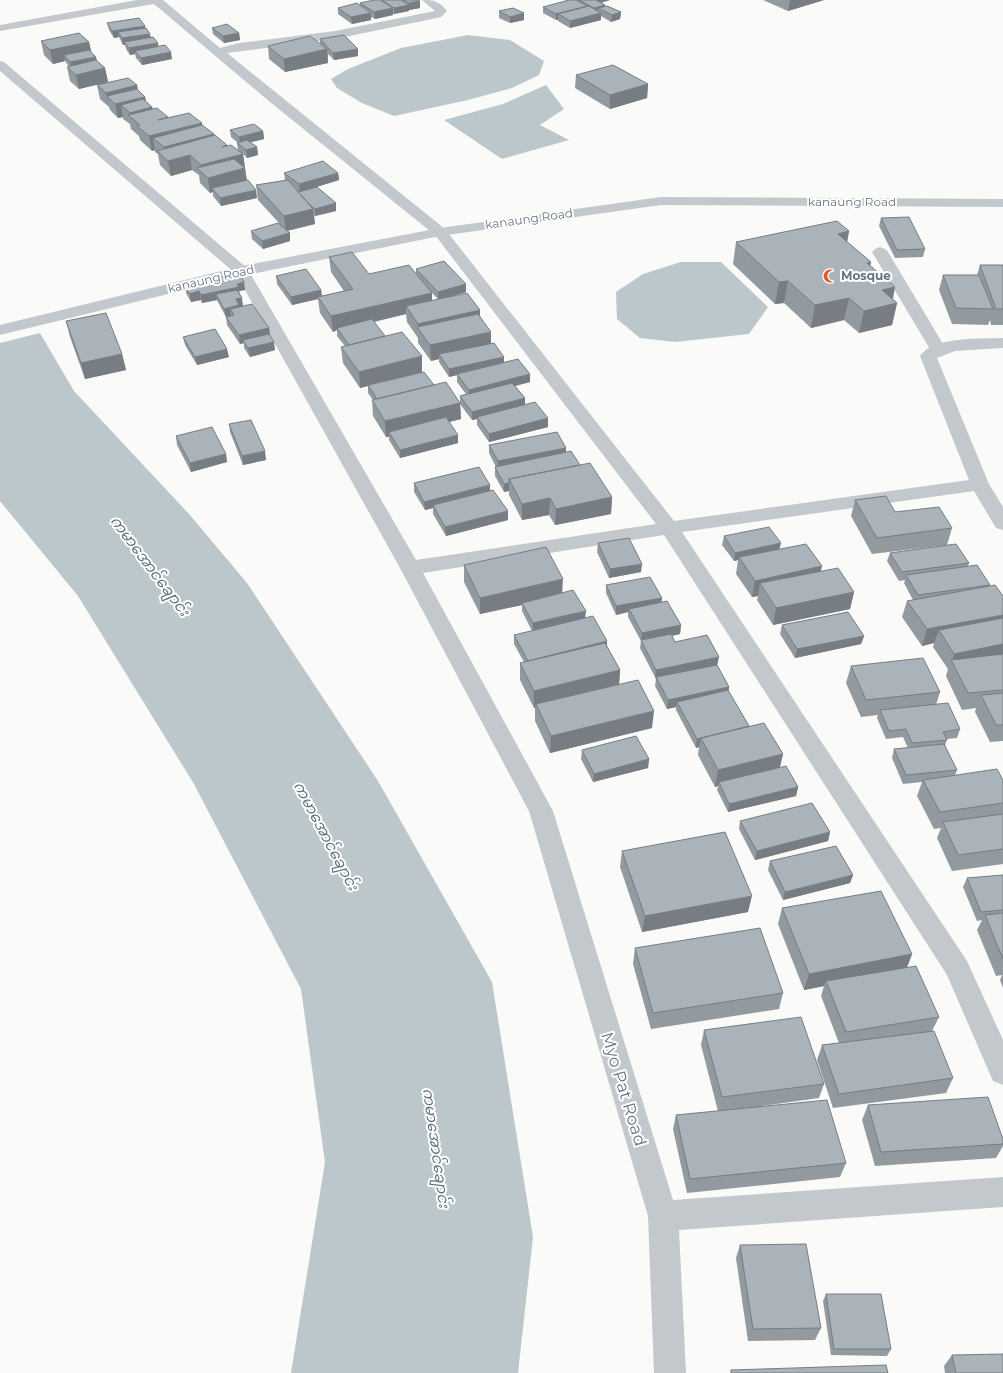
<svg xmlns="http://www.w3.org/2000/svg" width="1003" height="1373" font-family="Montserrat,'Noto Sans Myanmar',sans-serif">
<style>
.water{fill:#bbc7cb}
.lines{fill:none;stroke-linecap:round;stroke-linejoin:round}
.service{fill:#c3c8cc;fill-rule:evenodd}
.minor{fill:#c3c8cc;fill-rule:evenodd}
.tertiary{fill:#c3c8cc;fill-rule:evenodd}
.wall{fill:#929a9f;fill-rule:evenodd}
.shaded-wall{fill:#777d82}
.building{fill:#aab3b9;stroke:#777d82}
.labels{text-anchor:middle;stroke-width:4;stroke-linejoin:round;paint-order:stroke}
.far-street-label{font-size:12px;fill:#657683;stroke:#fff}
.far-poi-label{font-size:12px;font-weight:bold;fill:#657683;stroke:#fff;text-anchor:start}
.water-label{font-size:15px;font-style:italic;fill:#60757c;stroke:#fff}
.near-street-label{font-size:17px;fill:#657683;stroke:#fff}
</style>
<rect width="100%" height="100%" fill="#fafaf8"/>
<!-- water -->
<path class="water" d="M468 35 510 40 544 61 539 75 512 88 468 100 394 116 362 103 337 88 331 79 348 69 401 48Z
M546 85 564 109 540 125 569 140 502 159 444 120 503 104Z
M681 262H721L768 307 749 334 675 342 640 338 617 319 616 292 643 274Z
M40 333 74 391 189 514 247 583 378 781 492 982 533 1237 518 1373H291L325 1162 301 989 194 784 78 596 0 501V343Z"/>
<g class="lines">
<!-- service -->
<path class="service" d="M880 247 885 249 888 252 946 349 944 353 938 354 932 353 930 349 872 252 875 249Z"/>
<!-- minor -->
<path class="minor" d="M137 0H163L220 48 239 43 335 31 435 11 422 0C434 0 439 1 447 11L441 17 437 18 335 39 227 53 445 229 674 521 969 480 920 356C933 336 982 339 1003 338V348L955 351 937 358 989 484 1003 507V530L996 528 974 491 682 532 967 961 1003 1040V1085L993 1081 947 975 664 535 423 573 553 811 673 1200 1003 1177V1207L679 1230 686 1373H654L648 1216 529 811 400 568 236 274 0 71V61L4 62 247 268 416 560 656 524 435 235 270 102 154 4 0 31V25Z"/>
<!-- tertiary -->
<path class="tertiary" d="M661 197 1003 199V207L661 205 440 236 242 276 0 335V325L242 266 440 228Z"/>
</g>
<!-- wall -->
<path class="wall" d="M382 0H418L420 8 409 10V11L394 14H393V15L375 19 371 17V20L352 24 338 14V8L360 5V3L382 2Z
M569 0H610L601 3 605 5V6L621 12 620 19 611 22 601 16V20L570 28 558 21V20H556L543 13V7Z
M763 0H824L788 11Z
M499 11 524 20 510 23 499 18Z
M107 23 145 28 151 37 158 43V46L172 59 142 65 136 58 135 54 130 55 126 49 125 45H123L119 37 114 38 109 30Z
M212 28 239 33 240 40 224 43 213 34Z
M320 39 358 56 334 60 328 54V63L285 72 269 59 268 46 320 44Z
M41 41 89 42 91 51 97 61 105 68 108 82 79 89 70 81 67 67H69L65 61 53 64 44 55Z
M576 75 648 84 647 98 610 109 575 88Z
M97 85H137L138 90 145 97 146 102 152 107 153 109 168 118 202 123V125L214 134V136L227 146 238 150 237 143H238L231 137 230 130 263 131 264 139 250 142 257 147 258 155 247 158 243 154 247 181 257 198 221 206 213 196V192L210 193 200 183 199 175 192 170 171 176 160 165 158 154 155 152V150L152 151 140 140 139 136 131 129 130 124 123 119V117L118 118 110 110 109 107 100 99Z
M284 173H338L339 180 313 188 336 211 315 216 314 215 315 224 287 231 290 241 263 249 252 239 251 231 279 223 258 200 256 185 285 180Z
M881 218 925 249 923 257 895 258 879 226Z
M849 231 847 242 870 266 895 287 893 299 897 303 892 325 859 333 844 320 811 328 784 303 775 304 733 264 736 242Z
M329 257 369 274 416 273V269L466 292 452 296 480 317 491 343 504 362 530 382 515 386 525 398V405L548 427 489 442 477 425V419L472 420 460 404 461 419 449 422 458 443 400 458 389 440V437H386L373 416 372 400H373L368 393V386L360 388 343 363 341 347 345 346 337 336V330L333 332 320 313 318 299 292 305 277 284 276 276 321 290 322 296 344 291 331 272ZM432 293 438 299 432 301ZM406 314 407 322 418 338V343L431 361 439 359V362L449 377 457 375V382L466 394 460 396V403L409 375 422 372V356L385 336 374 322Z
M980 265H1003V325H991L990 320 988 325 952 324 939 290 943 275H977Z
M244 282 245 290 239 291 243 306 269 328 270 336 275 350 250 357 244 348V343L240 344 227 325 226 317 218 302 217 300 202 303 201 300 191 302 186 293 185 285Z
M66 321 122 354 126 370 85 379 70 337Z
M183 337 229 357 197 365 185 345Z
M229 424 266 460 243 465 230 432Z
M176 436 226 454 227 462 191 472 177 445Z
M489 445 566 452 580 465 612 497 611 514 555 525 549 515 522 520 509 495V491L504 492 495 476V467H496L489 453Z
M414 483 490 485V490L508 520 446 536 433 514V508L425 510 414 492Z
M855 500 952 528 947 545 872 554 851 516Z
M724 536 780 549 821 571 854 592 850 609 773 625 757 600 758 596 752 597 736 574 738 560 734 561 722 545Z
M598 543 641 572 609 578 597 552Z
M890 553 969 563 968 566 990 585V586L1003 596V741L990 742 975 712 976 708 962 710 946 676 948 669 933 647 934 643 922 646 902 617 907 601 913 600 904 583 905 580 899 581 887 561Z
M464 565 563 593 607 641V646L620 670 619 684 652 728 550 753 535 721V708H534L520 680V663L524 662 514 644V635L532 631 522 611V605L480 614 464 582Z
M606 585 662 598 661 602 681 625 680 634 672 636 675 642 717 666 729 687 728 692 749 726 783 754 780 767 798 787 796 796 728 812 717 790 718 786 715 787 698 755 699 747 696 748 676 710V707L667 709 655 686 656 679 640 648 641 641 628 617V612L616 615 606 593Z
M782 625 864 636 861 644 795 658 780 634Z
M851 666 940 692 936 705 960 729 957 738 947 739 945 746 957 770 955 775 1003 780V864L952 871 937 838 941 828 934 829 917 796 922 782 903 784 892 758 894 749 908 748 903 737 886 739 877 718 878 715 861 717 846 683Z
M582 750 649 759 648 768 593 782 581 759Z
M740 821 830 832 828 841 755 860 739 829Z
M622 851 748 912 642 932 620 867Z
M770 861 853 875 850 883 783 900 768 870Z
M1003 875V988L1000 980 1002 975 996 976 977 930 982 920 977 921 963 887 967 878Z
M782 908 912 954 907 967 939 1017 932 1031 953 1078 946 1093 833 1108 817 1060 822 1045 839 1043 821 996 824 986 804 990 778 924Z
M635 948 783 993 779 1009 651 1029 633 964Z
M704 1030 824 1084 819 1098 762 1106 846 1163 840 1177 687 1193 673 1129 676 1115 718 1111 701 1045Z
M868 1105 1003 1139V1146L996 1158 875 1166 862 1120Z
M740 1245 821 1328 815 1340 748 1341 736 1258Z
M826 1294 891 1349 887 1356 831 1355 823 1301Z
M952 1355 1003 1373H945L944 1366Z"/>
<!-- shaded-wall -->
<path class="shaded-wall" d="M595 0H610L595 4Z
M790 0H824L788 11Z
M420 1V8L409 10V11L394 14V8L409 5V3Z
M605 5V11L598 8V14L594 15V8Z
M587 6 586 12 558 14V20H556V14Z
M393 8V15L375 19 374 12Z
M621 12 620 19 611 22 612 15Z
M371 13V20L352 24 351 17Z
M524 13V20L510 23V17Z
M601 13V20L570 28V21Z
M145 26 146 33 118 32 119 37 114 38 112 31Z
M239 33 240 40 224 43 223 36Z
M150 34 151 40 124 42 125 45H123L122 38Z
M89 42 92 55H64L65 61 53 64 50 50Z
M158 43 159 50 135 51V54L130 55 129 48Z
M327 49 328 63 285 72 284 59Z
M358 49V56L334 60 333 53Z
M171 52 172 59 142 65 141 58Z
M96 57 98 64 72 69 70 62Z
M105 68 108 82 79 89 76 75Z
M648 84 647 98 610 109V95Z
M137 85 139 98 145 97 147 108 152 107 155 121 131 118 130 113 121 105 123 117 118 118 115 104 107 96 109 107 106 93Z
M168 117 171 131 202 123 204 137 214 134 216 148 190 155 192 170 171 176 168 161 167 159 164 147 153 138 155 150 152 151 149 136 158 120Z
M263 131 264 139 240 145 239 137Z
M227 145 229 158 243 154 247 183 212 188 213 192 210 193 208 178 202 173 201 165 222 147Z
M257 147 258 155 247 158 246 150Z
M338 173 339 180 300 192 299 184Z
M256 190 257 198 221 206 220 198Z
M336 203V211L315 216V209Z
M313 209 315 224 286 231 284 216Z
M849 231 845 253 838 234Z
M290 233V241L263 249 262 241Z
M871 262 867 284V263Z
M788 281 784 303 775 304 779 282Z
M244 282 245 290 239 291 240 295 216 294 217 300 202 303 201 295Z
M466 284V292L438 300V292Z
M895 287 891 305 897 303 892 325 859 333 864 311 882 290Z
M321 290 322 298 318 297V299L292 305 291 297Z
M199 291 201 300 191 302 190 294Z
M432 293V308L406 306V314L338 330 337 328V330L333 332 331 316Z
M242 298 243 306 230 309 231 316 226 317 224 309 236 299Z
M849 298 844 320 811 328 815 305Z
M480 310V326L419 329 418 324Z
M269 328 270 336 243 340 244 343 240 344 239 335Z
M491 332V348L439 354V359L431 361 430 345Z
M274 342 275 350 250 357 248 348Z
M227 349 229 357 197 365 195 357Z
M122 354 126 370 85 379 81 363Z
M422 356V372L360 388 359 372Z
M504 357V365L457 374V375L449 377V369Z
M530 374V382L469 398V390Z
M525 398V407L477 417V419L472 420V412Z
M460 403 461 419 391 436 389 432V437H386L385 421Z
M548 418V427L489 442V434Z
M458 435V443L400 458V450Z
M566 448V456L498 469V461Z
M265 451 266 460 243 465 242 456Z
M226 454 227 462 191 472 190 463Z
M509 483V491L504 492V484Z
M490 485V493L433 505V508L425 510 424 502Z
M612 497 611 514 555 525 556 509Z
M550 498 549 515 522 520V504Z
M508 511V520L446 536 445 527Z
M781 543 779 551 739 557 738 560 734 561 735 553Z
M642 564 641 572 609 578 610 569Z
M822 566 818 583H760L758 596 752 597 755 581Z
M563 579 562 595 522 603V605L480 614V598Z
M854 592 850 609 773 625 776 608Z
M662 598 661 607 629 609 628 612 616 615V606Z
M586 611 585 619 533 632V623Z
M1003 615V631L939 630 934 643 922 646 927 629Z
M681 625 680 634 642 642 641 640 642 633Z
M864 636 861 644 795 658 797 649Z
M607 641V650L528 661Z
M1003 644V660L952 661 954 654Z
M719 657 717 666 656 677 655 679 656 670Z
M620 670 619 686 536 704 535 708H534V691Z
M729 687 728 696 677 702 676 707 667 709 668 700Z
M654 711 652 728 550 753 551 736Z
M701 738 699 747 696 748 697 739Z
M783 754 779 770 719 782 718 786 715 787 718 770Z
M649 759 648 768 593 782 594 774Z
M798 787 796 796 728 812 729 804Z
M830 832 828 841 755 860 757 851Z
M853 875 850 883 783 900 785 892Z
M752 896 748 912 642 932 645 916Z
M912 954 906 970 826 981 824 986 804 990 809 974Z"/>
<!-- building -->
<path class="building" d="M374 0H380L393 8 374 12 360 3Z
M382 0H401L409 5 394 8Z
M403 0H418L420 1 409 3Z
M569 0H576L587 6 556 14 543 7Z
M579 0H596L605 5 594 8Z
M357 3 371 13 351 17 338 8Z
M589 6 601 13 570 21 558 14Z
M607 6 621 12 612 15 598 8Z
M513 8 524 13 510 17 499 11Z
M139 18 145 26 112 31 107 23Z
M227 24 239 33 223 36 212 28Z
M146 28 150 34 122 38 118 32Z
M79 33 89 42 50 50 41 41Z
M344 35 358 49 333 53 320 39Z
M310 36 327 49 284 59 268 46Z
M153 37 158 43 129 48 124 42Z
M165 45 171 52 141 58 135 51Z
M89 50 96 57 70 62 64 55Z
M96 60 105 68 76 75 67 67Z
M613 65 648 84 610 95 576 75Z
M128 78 137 85 106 93 97 85Z
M137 89 145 97 115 104 107 96Z
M143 99 152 107 130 113 121 105Z
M157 108 168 117 158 120 189 113 202 123 149 136 137 126 140 125 128 115Z
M254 124 263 131 239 137 230 130Z
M202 125 214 134 164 147 153 138Z
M215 135 227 145 222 147 231 145 243 154 201 165 190 155 168 161 157 151Z
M247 140 257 147 246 150 237 143Z
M234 159 245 168 208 178 197 168Z
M323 161 338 173 299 184 284 173Z
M248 180 256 190 220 198 212 188Z
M288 180 313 209 284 216 256 185Z
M317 187 336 203 315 209 308 203 298 192Z
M909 217 925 249 897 250 881 218Z
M837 221 849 231 838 234 871 262 867 263 895 287 882 290 897 303 864 311 849 298 815 305 788 281 779 282 736 242Z
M278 223 290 233 262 241 251 231Z
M352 252 369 274 409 265 432 293 331 316 318 297 353 289 329 257Z
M444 261 466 284 438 292 416 269Z
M980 265H1003V309H996Z
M306 269 321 290 291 297 276 276Z
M239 273 244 282 237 284 239 287 201 295 199 291 190 294 185 285Z
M943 275H979L993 309 956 308Z
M237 290 242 298 236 299 239 305 224 309 216 294Z
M467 293 480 310 418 324 406 306Z
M252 304 269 328 239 335 226 317 234 315 230 309Z
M106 313 122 354 81 363 66 321Z
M478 314 491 332 430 345 417 327Z
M372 319 385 336 349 345 337 328Z
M215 329 227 349 195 357 183 337Z
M402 332 422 356 359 372 341 347Z
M269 334 274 342 248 348 243 340Z
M494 343 504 357 449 369 439 354Z
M518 359 530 374 469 390 457 374Z
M424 372 434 385 377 399 368 385Z
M446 382 460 403 385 421 372 400Z
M512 383 525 398 472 412 460 396Z
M535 402 548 418 489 434 477 417Z
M446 417 458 435 400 450 389 432Z
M251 420 265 451 242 456 229 424Z
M212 427 226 454 190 463 176 436Z
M557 432 566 448 498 461 489 445Z
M571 451 580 465 509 479V483L504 484 495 467Z
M590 463 612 497 556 509 550 498 522 504 509 479Z
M479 467 490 485 424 502 414 483Z
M493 490 508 511 445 527 433 505Z
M886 496 895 512 939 507 952 528 877 538 855 500Z
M769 527 781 543 735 553 724 536Z
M629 538 642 564 610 569 598 543Z
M806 544 822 566 755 581 739 557Z
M956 544 969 563 902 572 890 553Z
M546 547 563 579 480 598 464 565Z
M977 565 990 585 918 595 906 575Z
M838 568 854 592 776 608 760 583Z
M650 577 662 598 616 606 606 585Z
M995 585 1003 596V615L927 629 907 601Z
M573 590 586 611 533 623 522 603Z
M667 601 681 625 642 633 629 609Z
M848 612 864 636 797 649 782 625Z
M593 616 607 641 528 661 514 635Z
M1003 618V644L954 654 939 630Z
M671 634 675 642 707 635 719 657 656 670 641 640Z
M605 643 620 670 534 691 520 663Z
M1003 654V690L968 693 951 660Z
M923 658 940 692 866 700 851 666Z
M717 665 729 687 668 700 656 677Z
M638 680 654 711 551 736 536 704Z
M728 690 749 726 697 739 677 702Z
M1003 693V725H996L981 695Z
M948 703 960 729 943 732 947 740 912 743 906 729 889 731 880 710Z
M764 723 783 754 718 770 701 738Z
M636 736 649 759 594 774 582 750Z
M944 744 957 770 906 775 894 749Z
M786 766 798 787 729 804 719 782Z
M997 769 1003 780V803L940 812 923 780Z
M812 803 830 832 757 851 740 821Z
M1003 814V849L958 855 943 822Z
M725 832 752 896 645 916 622 851Z
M836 846 853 875 785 892 770 861Z
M1003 875V910L981 912 967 878Z
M881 891 912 954 809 974 782 908Z
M1003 913V959L985 915Z
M760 928 783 993 653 1013 635 948Z
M916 966 939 1017 846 1032 826 981Z
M801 1017 824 1084 722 1097 704 1030Z
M934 1031 953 1078 839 1094 822 1045Z
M988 1097 1003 1139V1144L881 1152 868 1105Z
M827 1100 846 1163 690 1179 676 1115Z
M806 1244 821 1328 753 1329 740 1245Z
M826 1294H881L891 1349H834Z
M1003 1354V1373H956L952 1355Z
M886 1365 888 1373H731V1370Z"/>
<!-- icons -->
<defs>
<g id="mosque-bare" transform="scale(1.08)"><path d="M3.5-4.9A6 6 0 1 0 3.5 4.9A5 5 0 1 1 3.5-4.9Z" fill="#e4572e" stroke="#fff" stroke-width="2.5" paint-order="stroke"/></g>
</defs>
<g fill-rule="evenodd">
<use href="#mosque-bare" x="830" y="276"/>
</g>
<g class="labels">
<!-- far-street labels -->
<g class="far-street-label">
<text x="852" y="206">kanaung Road</text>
<text transform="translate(529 219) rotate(-8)" y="4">kanaung Road</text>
<text transform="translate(211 279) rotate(-13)" y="4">kanaung Road</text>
</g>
<!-- far-poi labels -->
<g class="far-poi-label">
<text x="841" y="280">Mosque</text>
</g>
<!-- water labels -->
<g class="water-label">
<text transform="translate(150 566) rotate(53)" y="5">ကမာအောင်ချောင်း</text>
<text transform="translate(326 836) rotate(62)" y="5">ကမာအောင်ချောင်း</text>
<text transform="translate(436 1148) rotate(82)" y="5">ကမာအောင်ချောင်း</text>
</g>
<!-- near-street labels -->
<g class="near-street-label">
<text transform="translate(624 1089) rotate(73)" y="6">Myo Pat Road</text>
</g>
</g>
</svg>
